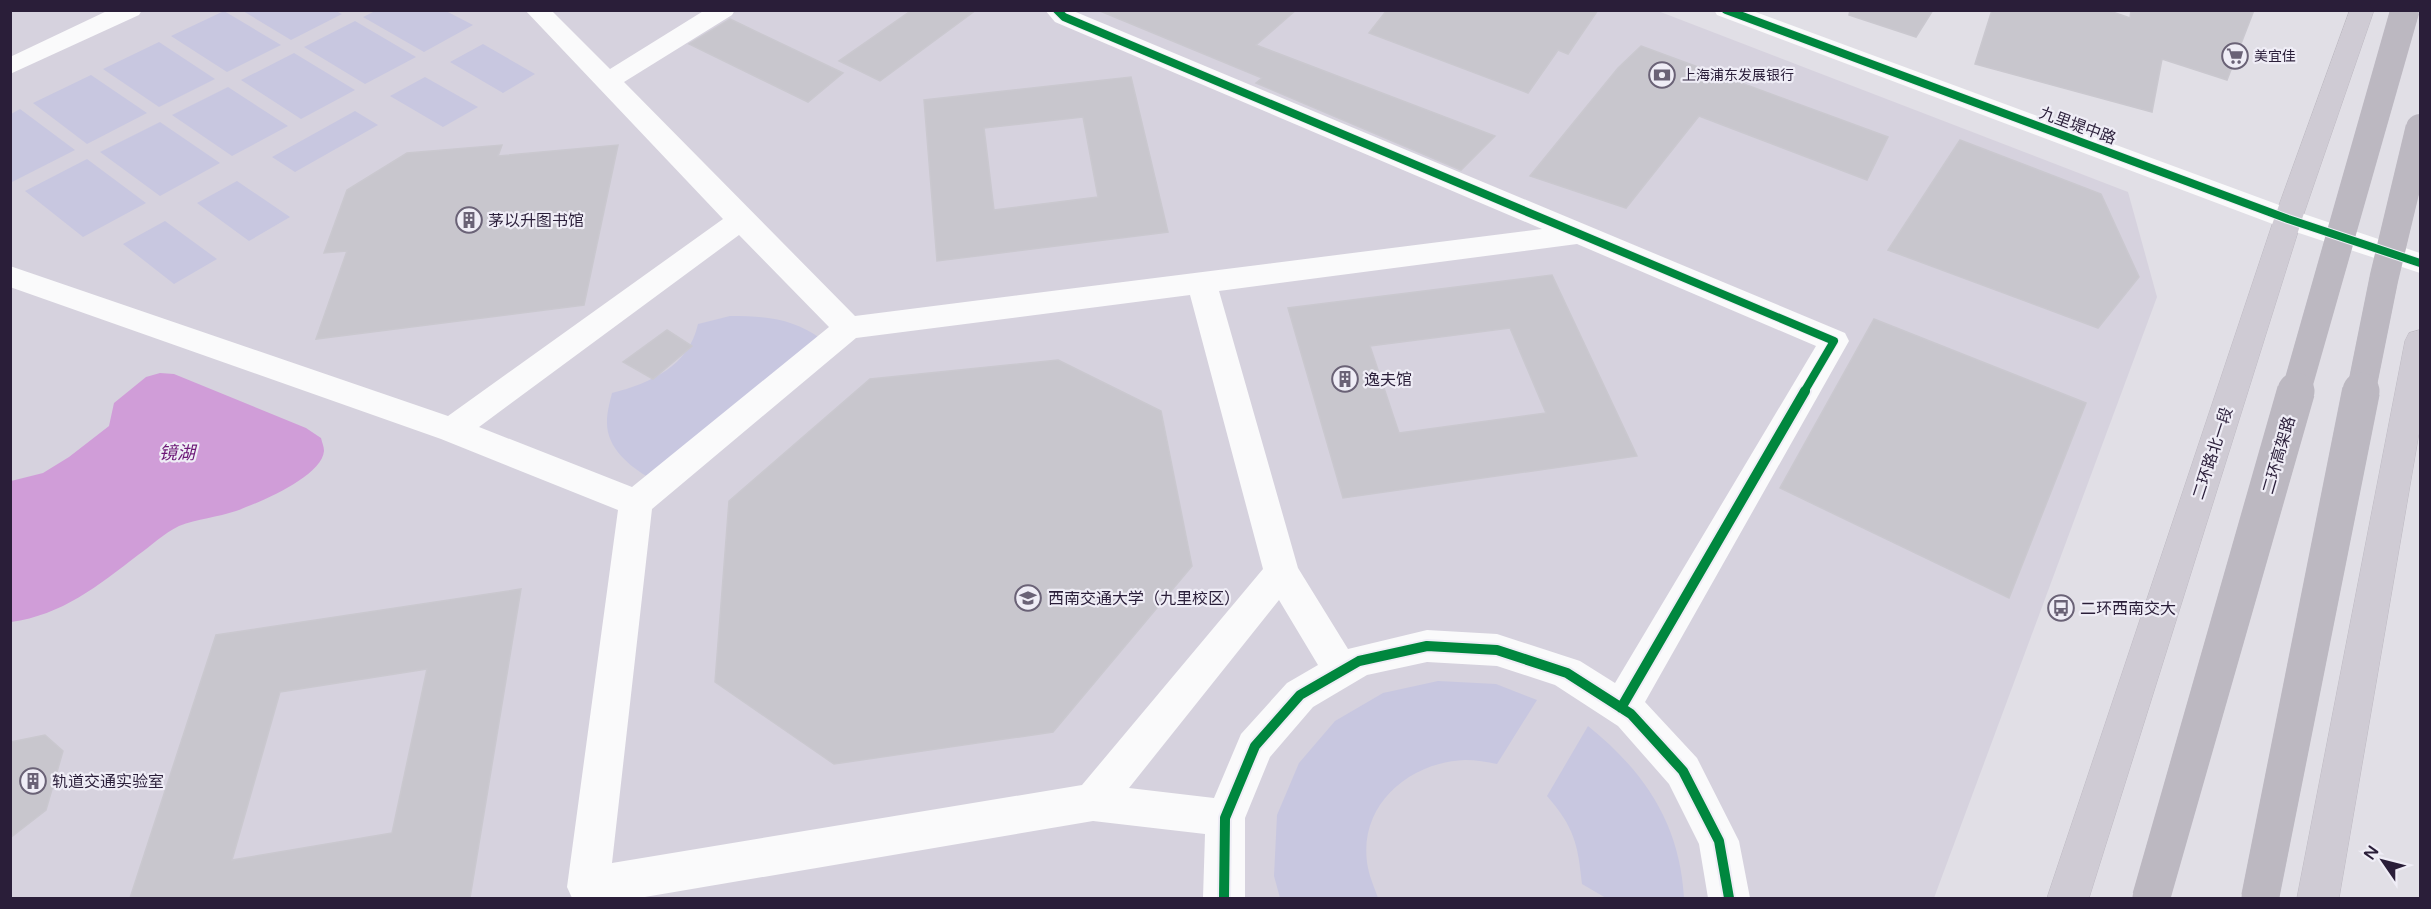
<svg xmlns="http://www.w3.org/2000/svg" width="2431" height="909" font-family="'Varela Round','Noto Sans SC',sans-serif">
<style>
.built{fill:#d6d2de}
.green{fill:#c8c7e0}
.water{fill:#d09dd8}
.building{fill:#c8c6cd;stroke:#cac8cf;stroke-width:1.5;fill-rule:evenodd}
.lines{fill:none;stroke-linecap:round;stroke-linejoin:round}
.major-casing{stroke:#bebac3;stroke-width:1}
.minor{fill:#fafafb;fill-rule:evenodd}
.major{fill:#cfcbd4;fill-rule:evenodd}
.highway-bridge-far1-casing{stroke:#bebac3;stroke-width:29;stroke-linecap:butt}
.highway-bridge-casing{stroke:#bebac3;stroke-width:38;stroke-linecap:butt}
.highway-bridge-far1{stroke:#bcb8c1;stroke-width:28}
.highway-bridge{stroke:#bcb8c1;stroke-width:37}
.cycleway-far1-casing{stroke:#efedf6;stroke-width:10}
.cycleway-casing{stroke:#efedf6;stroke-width:14}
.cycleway-far1{stroke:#00873e;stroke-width:8}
.cycleway{stroke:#00873e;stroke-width:10}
.labels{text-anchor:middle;stroke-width:4.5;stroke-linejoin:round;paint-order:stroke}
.far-poi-label{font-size:14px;fill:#2a1e39;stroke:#efedf6;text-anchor:start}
.street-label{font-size:16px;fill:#2a1e39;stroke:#efedf6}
.poi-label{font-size:16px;fill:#2a1e39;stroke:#efedf6;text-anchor:start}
.water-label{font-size:18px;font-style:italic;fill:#6c1776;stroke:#efedf6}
</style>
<rect width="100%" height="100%" fill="#e1dfe6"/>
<!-- built -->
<path class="built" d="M10 11H1658L2128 192 2157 297 1934 898H11Z"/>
<!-- green -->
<path class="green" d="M224 11 281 45 227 72 171 36Z
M336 11 342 14 291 40 243 11Z
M375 11H446L473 25 424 52 363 17Z
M355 21 416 57 365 84 304 47Z
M159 42 215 79 159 107 103 69Z
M483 44 535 74 503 93 450 62Z
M294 53 355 90 301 119 241 80Z
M91 75 147 113 87 144 33 103Z
M425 77 478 107 443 127 390 96Z
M228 87 288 126 232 156 172 115Z
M20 109 75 150 12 182 11 114Z
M355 111 378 125 295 172 272 157Z
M160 122 220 163 160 196 100 152Z
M87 159 146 203 83 237 25 191Z
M237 181 290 217 249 241 197 203Z
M165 221 217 259 174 284 123 244Z
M730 316C764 316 793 318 821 339L650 478C629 466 606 447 607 421 607 412 610 401 612 393 651 383 689 366 698 324Z
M1438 681 1496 684 1537 700 1497 764C1487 762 1476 760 1465 760 1408 762 1356 807 1368 868 1370 878 1375 889 1378 898H1280L1274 876 1277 815 1299 763 1335 721 1383 693Z
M1588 726C1645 772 1680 824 1684 898H1606L1582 884C1578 844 1574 827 1547 796Z"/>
<!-- water -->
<path class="water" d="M160 373 174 374 306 428 321 438C322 442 324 447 324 451 322 477 258 503 236 511 218 517 197 519 179 526 164 533 151 546 138 555 98 586 62 615 11 622V481L43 473 69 457 109 426 114 403 146 377Z"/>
<!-- building -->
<path class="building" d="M912 10H976L880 81 839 61Z
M1296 10 1256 45 1495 136 1461 170 1256 83 1262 78 1100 11Z
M1387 10H1598L1568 54 1558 50 1528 93 1369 33Z
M1850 10H1933L1916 37 1849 15Z
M1992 10H2107L2130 18 2131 10H2254L2227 80 2162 59 2152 112 1975 64Z
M730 19 843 73 808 102 689 44Z
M1641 46 1888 137 1867 180 1699 116 1626 208 1530 176 1618 68Z
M1131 77 1168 232 937 261 924 100ZM1083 117 1098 197 994 210 984 128Z
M1960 140 2101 194 2139 277 2098 328 1888 250Z
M502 145 498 156 618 145 584 305 316 339 347 251 324 253 347 190 407 153Z
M1552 275 1637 456 1343 498 1288 308ZM1510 328 1546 413 1399 433 1370 346Z
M1874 319 2086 403 2009 598 1780 488Z
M667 330 692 346 653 379 623 362Z
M1058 360 1161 411 1192 566 1053 732 834 764 715 682 729 501 870 379Z
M521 589 470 898H130L216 635ZM427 669 392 833 232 860 280 692Z
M45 735 63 751 46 810 10 838V742Z"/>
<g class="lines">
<!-- major casing -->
<g class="major-casing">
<path id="major" d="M2350 10H2374L2302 219 2089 898H2047L2274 219Z
M2420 330V427L2339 898H2297L2405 341 2409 333Z"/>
</g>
<!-- minor -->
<path class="minor" d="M109 10H142L139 15 10 74V57Z
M525 10H551L610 69 705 10H735L732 15 624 82 855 316 1542 229 1055 22 1045 10H1071L1845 333 1849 341 1645 702 1697 758 1739 841 1750 898H1708L1699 844 1669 784 1618 726 1555 685 1497 666 1427 662 1367 675 1313 707 1270 757 1245 818V898H1203L1205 834 1093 821 639 898H572L567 887 618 510 441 439 10 287V266L448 416 723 219ZM739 235 829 327 632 487 479 427ZM1577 244 1816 346 1615 683 1580 661 1497 634 1427 630 1348 649 1298 568 1219 291ZM1190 295 1263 569 1082 785 612 863 652 509 856 338ZM1279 600 1318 665 1287 683 1241 734 1214 798 1129 788Z
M1714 10H1750L2298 212 2420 253V273L2278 226 1717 15Z"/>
<!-- major -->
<use href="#major" class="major"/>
<!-- highway-bridge-far1 casing -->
<g class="highway-bridge-far1-casing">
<path id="highway-bridge-far1" d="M2296 392 2405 10
M2361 392 2384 278 2420 128"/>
</g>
<!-- highway-bridge casing -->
<g class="highway-bridge-casing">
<path id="highway-bridge" d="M2151 898 2296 391
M2260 898 2361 391"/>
</g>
<!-- highway-bridge-far1 -->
<use href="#highway-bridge-far1" class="highway-bridge-far1"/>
<!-- highway-bridge -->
<use href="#highway-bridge" class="highway-bridge"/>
<!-- cycleway-far1 casing -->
<g class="cycleway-far1-casing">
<path id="cycleway-far1" d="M1057 10 1064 17 1834 341 1804 392
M1726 10 2288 219 2420 263"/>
</g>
<!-- cycleway casing -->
<g class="cycleway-casing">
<path id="cycleway" d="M1621 708 1805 391
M1224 898 1225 818 1255 746 1300 695 1359 661 1427 646 1497 650 1567 673 1631 714 1683 771 1719 841 1729 898"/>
</g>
<!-- cycleway-far1 -->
<use href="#cycleway-far1" class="cycleway-far1"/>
<!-- cycleway -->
<use href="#cycleway" class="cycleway"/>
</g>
<!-- icons -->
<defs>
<g id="supermarket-ring" transform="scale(1.35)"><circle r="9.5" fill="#efedf6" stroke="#6a6276" stroke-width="1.5"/><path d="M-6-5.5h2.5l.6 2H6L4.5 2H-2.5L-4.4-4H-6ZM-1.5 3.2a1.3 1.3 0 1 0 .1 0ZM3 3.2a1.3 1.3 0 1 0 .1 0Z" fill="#6a6276"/></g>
<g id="bank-ring" transform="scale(1.35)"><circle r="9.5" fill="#efedf6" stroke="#6a6276" stroke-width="1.5"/><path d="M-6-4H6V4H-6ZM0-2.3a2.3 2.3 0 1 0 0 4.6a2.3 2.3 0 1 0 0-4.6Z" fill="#6a6276"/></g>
<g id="building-ring" transform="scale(1.35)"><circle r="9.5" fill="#efedf6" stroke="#6a6276" stroke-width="1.5"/><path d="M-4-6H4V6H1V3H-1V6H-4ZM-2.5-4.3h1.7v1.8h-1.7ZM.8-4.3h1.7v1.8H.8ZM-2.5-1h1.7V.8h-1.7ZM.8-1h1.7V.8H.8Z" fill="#6a6276"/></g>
<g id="university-ring" transform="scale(1.35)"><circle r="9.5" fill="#efedf6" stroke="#6a6276" stroke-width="1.5"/><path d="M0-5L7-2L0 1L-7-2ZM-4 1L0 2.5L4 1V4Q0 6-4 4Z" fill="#6a6276"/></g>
<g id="bus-ring" transform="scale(1.35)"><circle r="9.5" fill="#efedf6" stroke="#6a6276" stroke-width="1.5"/><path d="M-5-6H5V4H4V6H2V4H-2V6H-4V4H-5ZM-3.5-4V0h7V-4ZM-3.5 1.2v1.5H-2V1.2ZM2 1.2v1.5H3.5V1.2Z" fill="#6a6276"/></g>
</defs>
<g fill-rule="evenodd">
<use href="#supermarket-ring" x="2235" y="56"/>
<use href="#bank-ring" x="1662" y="75"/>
<use href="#building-ring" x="469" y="220"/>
<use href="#building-ring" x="1345" y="379"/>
<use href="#university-ring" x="1028" y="598"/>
<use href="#bus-ring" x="2061" y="608"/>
<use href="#building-ring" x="33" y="781"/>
</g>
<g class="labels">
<!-- far-poi labels -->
<g class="far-poi-label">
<text x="2254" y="61">美宜佳</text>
<text x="1682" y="80">上海浦东发展银行</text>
</g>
<!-- street labels -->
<g class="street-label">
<text transform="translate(2078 125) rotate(20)" y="6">九里堤中路</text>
<text transform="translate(2212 453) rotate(-72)" y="6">二环路北一段</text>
<text transform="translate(2278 455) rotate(-74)" y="6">二环高架路</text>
</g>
<!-- poi labels -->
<g class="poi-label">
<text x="488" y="226">茅以升图书馆</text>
<text x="1364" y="385">逸夫馆</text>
<text x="1048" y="604">西南交通大学（九里校区）</text>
<text x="2080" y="614">二环西南交大</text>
<text x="52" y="787">轨道交通实验室</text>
</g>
<!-- water labels -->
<g class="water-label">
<text x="177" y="459">镜湖</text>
</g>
</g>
<!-- border -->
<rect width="2431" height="909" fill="none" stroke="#2a1e39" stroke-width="24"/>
<!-- north arrow -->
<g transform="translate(2383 861) rotate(305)" stroke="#efedf6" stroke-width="4.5" paint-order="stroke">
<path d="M0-4.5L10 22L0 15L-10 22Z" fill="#2a1e39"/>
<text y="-9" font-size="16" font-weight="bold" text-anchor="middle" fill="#2a1e39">N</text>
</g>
</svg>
